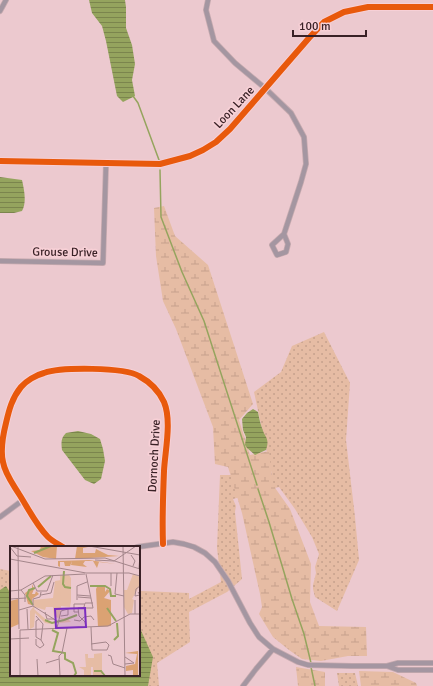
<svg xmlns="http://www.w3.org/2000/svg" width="433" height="686" font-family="Signika,sans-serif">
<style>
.grass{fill:url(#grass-dots)}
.wetland{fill:url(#wetland-marsh)}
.water{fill:url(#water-rules)}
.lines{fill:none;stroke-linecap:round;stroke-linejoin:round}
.stream{stroke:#95a45e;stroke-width:1.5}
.street-casing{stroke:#c6aaaf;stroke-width:6}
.street{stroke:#a496a1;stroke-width:4.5}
.cycleway-casing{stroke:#f7d0d6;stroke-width:8}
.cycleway{stroke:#e8590c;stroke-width:6}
.labels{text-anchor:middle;stroke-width:3.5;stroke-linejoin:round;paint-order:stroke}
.street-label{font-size:12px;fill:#392126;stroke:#f7d0d6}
.inset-river{fill:none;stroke:#95a45e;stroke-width:2}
.inset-road{fill:none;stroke:#a4868b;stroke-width:1}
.view{fill:#7b2cbf;fill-opacity:0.15;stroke:#7b2cbf;stroke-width:2}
.inset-edge{fill:none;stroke:#392126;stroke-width:2}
</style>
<defs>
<pattern id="grass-dots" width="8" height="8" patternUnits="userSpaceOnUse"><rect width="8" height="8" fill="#e6bca4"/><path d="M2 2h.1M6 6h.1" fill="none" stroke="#c6a18d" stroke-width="1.8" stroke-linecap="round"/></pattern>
<pattern id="wetland-marsh" width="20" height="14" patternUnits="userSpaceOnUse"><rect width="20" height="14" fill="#e6bca4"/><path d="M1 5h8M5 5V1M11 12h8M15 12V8" fill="none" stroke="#c6a18d"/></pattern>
<pattern id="water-rules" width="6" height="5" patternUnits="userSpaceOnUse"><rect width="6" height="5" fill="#95a45e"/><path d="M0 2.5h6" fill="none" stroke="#7b854d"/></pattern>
</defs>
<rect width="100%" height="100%" fill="#ecc9cf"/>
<!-- grass -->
<path class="grass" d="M324 332 350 383 346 440 355 517 359 560 337 611 315 597 313 589V585L316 573 315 567 319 554 312 537 295 509 279 487 233 499 236 506 235 512 237 531 242 579 227 592 189 612 190 642 157 663 159 686H0V569L11 571V675H139V592L141 591 189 593V599L221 582 217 548 220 475H272L254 392 281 372 292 346Z
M337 673H355L358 686H339Z"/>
<!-- wetland -->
<path class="wetland" d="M164 206 175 236 208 265 253 404 239 420 250 455 269 451 273 485 290 509 311 564 310 602 319 626 366 627 367 656H348L321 661 302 659 289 650 273 637 259 614 262 607 260 594 242 513 228 467 215 464 213 427 176 329 163 301 156 256 154 208Z
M296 667 325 672V686H298Z
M359 671 393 672 416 683 417 686H361Z"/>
<!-- water -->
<path class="water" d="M89 0H125L126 7V28L132 45 135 64 132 80 135 96 123 102 117 96 106 41 102 26 92 13Z
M0 177 22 180C24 189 27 202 22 211L14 213H0Z
M253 409 258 412C259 417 260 423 262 428 265 438 270 438 266 450L255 455 247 448 245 445 246 437 243 430 242 419 247 413Z
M78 431 91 434 100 439 103 449 105 461 101 479 94 484 85 480 62 450C61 442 61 438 66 433Z
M6 586 11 594V675H139V626L153 657 148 686H0V590Z"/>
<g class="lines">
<!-- stream -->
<path class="stream" d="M133 96 138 103 159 160
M160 170 161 217 182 272 204 321 257 485
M258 489 269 522 292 599 304 634 311 663
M311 667 315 686"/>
<!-- street casing -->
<g class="street-casing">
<path id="street" d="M208 0 206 10 214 41 235 63 266 89 291 113 304 137 306 164 301 182 284 234 272 245 277 255 286 252 288 244 284 234
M0 11 6 0
M0 161 160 164 190 156 203 150 216 142 230 129 309 38 324 22 344 12 368 7H433
M0 261 103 263 106 164
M0 517 23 500
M63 547C58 544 52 541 48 537 36 525 28 508 19 494 13 484 5 474 3 462 0 450 3 435 6 423 9 410 12 398 21 387 26 381 36 375 44 373 61 367 124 367 139 376 150 382 159 391 164 402 172 421 165 451 164 471 163 495 162 519 163 544
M137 547 173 542 184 544 194 547 205 553 215 562 228 581 250 623 259 637 273 649 298 662 308 665 352 666H387L398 663H433
M387 666 398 670H433
M243 686 256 669 273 649"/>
</g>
<!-- street -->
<use href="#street" class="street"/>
<!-- cycleway casing -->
<g class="cycleway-casing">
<path id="cycleway" d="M0 161 160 164 190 156 203 150 216 142 230 129 309 38 324 22 344 12 368 7H433
M63 547C58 544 52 541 48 537 36 525 28 508 19 494 13 484 5 474 3 462 0 450 3 435 6 423 9 410 12 398 21 387 26 381 36 375 44 373 61 367 124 367 139 376 150 382 159 391 164 402 172 421 165 451 164 471 163 495 162 519 163 544"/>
</g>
<!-- cycleway -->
<use href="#cycleway" class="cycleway"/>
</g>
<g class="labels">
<!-- street labels -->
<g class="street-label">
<text transform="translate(234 107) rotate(-47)" y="4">Loon Lane</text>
<text transform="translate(65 252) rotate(1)" y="4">Grouse Drive</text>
<text transform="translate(154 456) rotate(-87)" y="4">Dornoch Drive</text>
</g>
</g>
<!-- overview -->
<g transform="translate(10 546)">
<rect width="130" height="130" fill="#ecc9cf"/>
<path d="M51 34V55H61L60 61 51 60 50 72 58 73 61 76 49 77 54 73H50L44 70 43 61H36L35 64 25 61 24 63 41 78 35 77 25 67 24 81 20 83V65L24 60 23 54 43 52 45 35Z" fill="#e6bca4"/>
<path d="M31 0H47L46 13 33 11 21 5 30 4ZM67 0 78 1 73 2V7H85L86 3 98 9 109 10 65 13ZM79 14 106 18 89 16 87 22 83 15H75L73 18 77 21 61 19 62 15 60 20H55L54 16H50V21L48 20V15ZM22 38 24 43 22 48H25L26 45 29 48 22 53V59L18 58 15 47 22 42ZM88 39 95 41V46L97 43 100 45 94 52 101 54V80L88 81 86 43ZM8 53 9 78 0 82V55ZM128 105V130H123V124L116 125V120L125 118 127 108 115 107Z" fill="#dba273"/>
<path d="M123 28 130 31V39L122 53 124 54 122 67 118 68 114 61V44H117ZM92 107V130L83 129V121H81V130H74V124L69 121H76L75 108H78V112H84V108Z" fill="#e6bca4"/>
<path d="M50 29H59L61 32V55H51Z" fill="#e6bca4"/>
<path class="inset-river" d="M24 7 41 0M54 25 53 38 55 41 61 42M80 40H95L100 43 101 50H106M28 41 41 30M23 59 17 50 19 44 25 42M97 62 106 75M35 74 42 77 54 74M54 74 67 69M42 84 48 87 43 105 55 107V113L63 117 66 127 64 130M104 94 108 90 107 77M84 125H91L95 130"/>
<path class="inset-road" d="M1 0 35 13 95 12 130 23M8 0 9 83M79 0 130 9M113 0 115 130M0 1 7 10 21 11M121 9 125 15 123 20M0 13 76 27H119L130 30M85 14 104 15 126 0M129 22 130 9M101 27V40M107 27 105 48 114 50M23 37 27 45H37L43 29M11 44 15 49V56M0 45 11 44 35 30 75 28M128 46 130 49 125 50 126 43 130 40M31 49 41 47 44 36M67 49 80 50M68 51 81 52M0 53 16 52M67 54V40L77 36M125 54V68M23 60V53L30 51 31 46M74 61 75 57H83M17 63 18 83M9 64 23 60 47 75M35 66 37 73H44M68 66H64V58H74M26 70 33 78 31 94M29 73 26 75V91L31 94M64 74 70 75 74 71 81 70 84 74M76 81 75 76 69 70 68 62H83L76 28M81 81 82 104M47 82 51 65 58 63V69L51 70M10 84V130M10 84 98 80 120 68H130M0 93 19 92M26 93V99L30 102 34 99 31 94M81 98 96 96 99 99 97 104H82M98 109 101 110 103 118 115 122M115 111 124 117 115 118M130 112V126M27 113 28 130M36 117 49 113M50 130 49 110 52 107 57 82"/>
<path class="view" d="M75 62 76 81 46 82 45 63Z"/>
<rect width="130" height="130" class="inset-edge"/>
</g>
<!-- scale -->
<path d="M293 30v6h73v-6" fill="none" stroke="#392126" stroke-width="2"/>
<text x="299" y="30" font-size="12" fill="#392126" stroke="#f7d0d6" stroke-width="3" paint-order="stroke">100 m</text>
</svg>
